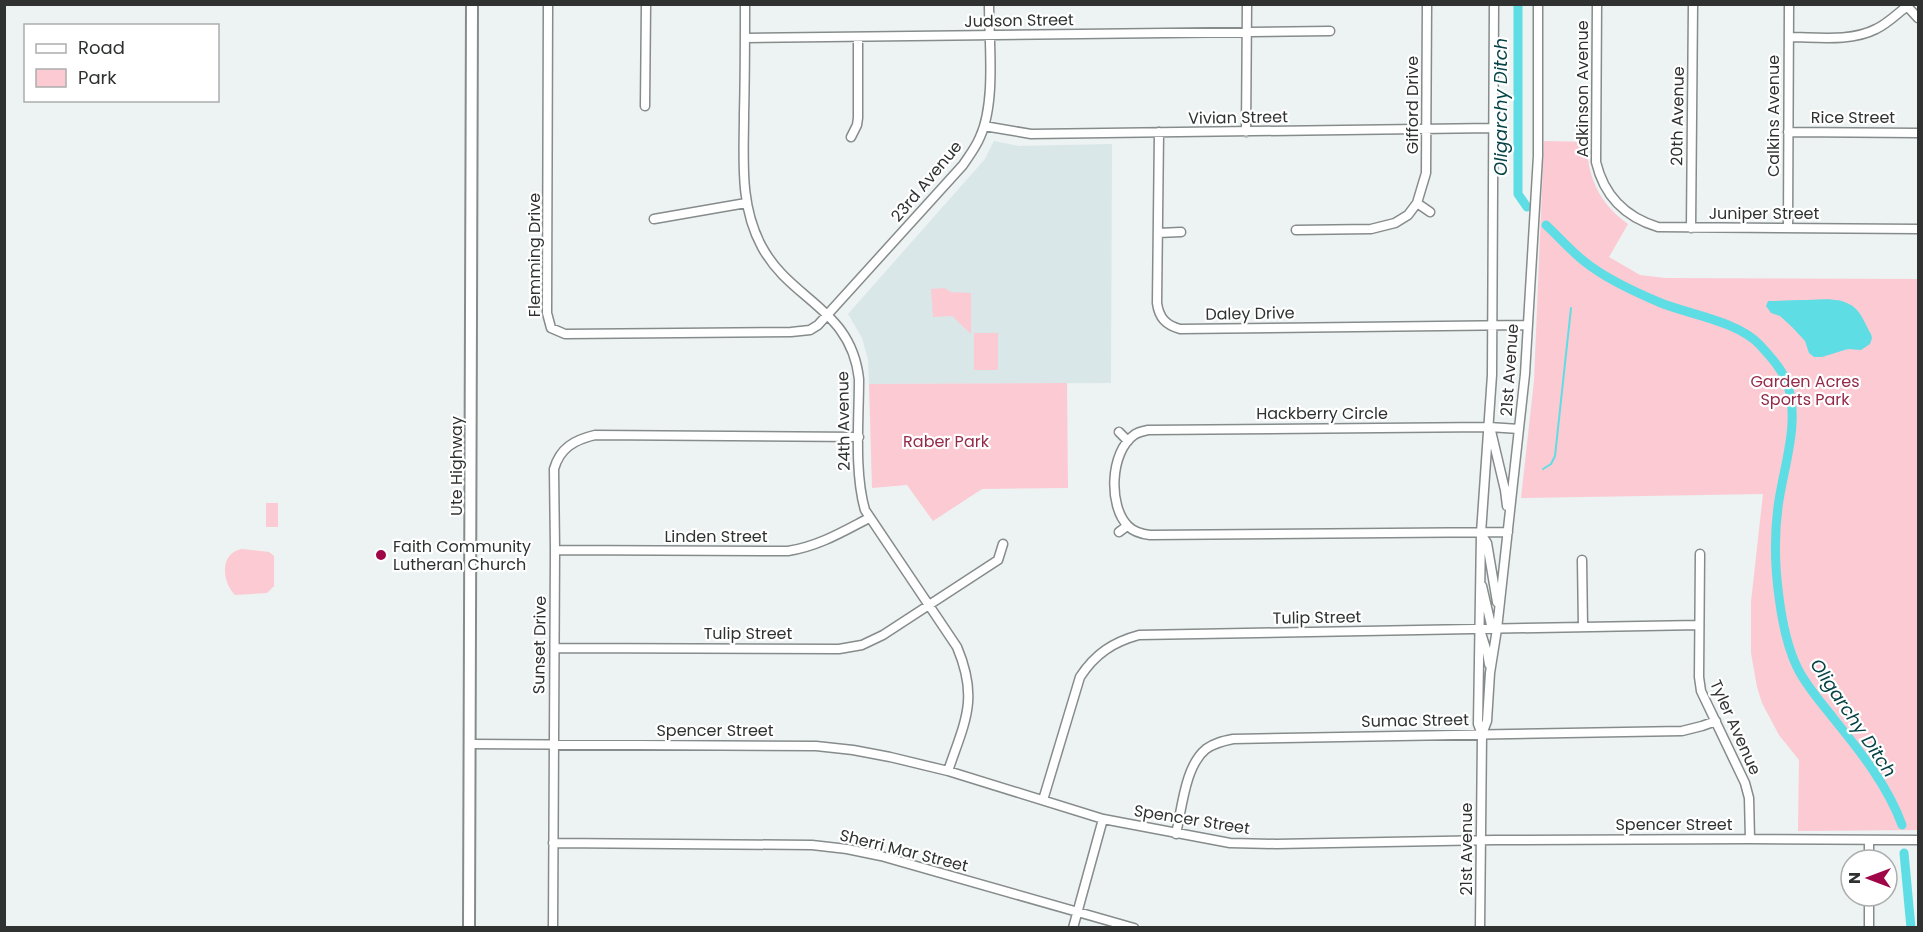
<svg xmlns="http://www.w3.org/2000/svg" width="1923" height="932" font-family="Poppins,sans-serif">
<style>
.built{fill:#d9e7e8}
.green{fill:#fccad3}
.water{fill:#5edde5}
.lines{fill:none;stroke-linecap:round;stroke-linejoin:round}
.stream{stroke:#5edde5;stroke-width:2}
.canal{stroke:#5edde5;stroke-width:9}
.minor-casing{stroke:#868b8b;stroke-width:11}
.major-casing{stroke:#868b8b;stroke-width:14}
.minor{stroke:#fff;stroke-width:8}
.major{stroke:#fff;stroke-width:10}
.poi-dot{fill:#a00647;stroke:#fff;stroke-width:2}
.labels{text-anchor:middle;stroke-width:4.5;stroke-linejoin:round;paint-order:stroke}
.street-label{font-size:16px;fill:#303232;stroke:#fff}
.park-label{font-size:16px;fill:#942a4a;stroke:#fff}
.poi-label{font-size:16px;fill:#303232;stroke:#fff;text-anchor:start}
.water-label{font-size:18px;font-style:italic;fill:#054346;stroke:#fff}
</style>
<rect width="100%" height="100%" fill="#edf2f2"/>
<!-- built -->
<path class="built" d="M994 141 1019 146 1112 144 1111 383 869 384 868 359 862 338 848 314 985 159Z"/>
<!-- green -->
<path class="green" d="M1544 141 1587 142C1587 177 1599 203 1628 224L1609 257 1640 275 1665 278 1918 279V830L1798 831 1799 760 1779 735 1762 703 1757 687 1751 653V602L1763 494 1521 498 1534 381Z
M944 288 951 292 971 293V334L952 316 933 317 931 289Z
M974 333H998V370H974Z
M1067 383 1068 488 982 489 933 521 907 485 872 488 869 384Z
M266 503H278V527H266Z
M242 549 269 552 274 556V586L267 593 235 595C222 582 219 553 242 549Z"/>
<!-- water -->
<path class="water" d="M1800 300C1817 300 1843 295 1856 309 1863 316 1866 326 1871 334L1872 338 1870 344 1861 350 1848 349 1822 357H1814L1809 353 1805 341 1792 327 1780 316 1771 313 1766 306 1768 301H1772Z"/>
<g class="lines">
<!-- stream -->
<path class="stream" d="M1543 469 1551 464 1555 456 1571 308"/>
<!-- canal -->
<path class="canal" d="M1518 4V194L1527 207
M1546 225C1559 237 1571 251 1585 262 1605 278 1637 293 1661 303 1691 315 1737 321 1760 345 1770 356 1784 371 1788 386 1800 425 1783 468 1778 507 1774 537 1775 568 1779 597 1782 621 1787 646 1797 667 1806 686 1821 702 1834 719 1860 751 1888 786 1902 825
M1904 853 1911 928"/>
<!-- minor casing -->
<g class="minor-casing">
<path id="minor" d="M548 4 547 313 551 328 565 334 791 332 810 330 818 325 963 165C969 156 976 147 980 137 996 102 989 44 989 4
M745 4C745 41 745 77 744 114 744 159 739 205 762 247 791 301 851 308 859 379 859 420 854 472 865 510L957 647C979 699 965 721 948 771
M1597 4 1596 162C1604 196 1625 217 1658 227L1918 229
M1905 4 1918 18
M1789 37C1816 37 1851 42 1876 29 1887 24 1897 14 1906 7
M745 38 1330 31
M645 106 646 4
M984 126 1031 134 1493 128
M1159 132 1157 303C1159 318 1166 325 1180 329L1528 325
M1246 132 1247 4
M1788 132 1918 133
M851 137 857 125 858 118V37
M1417 203 1430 212
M654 219 746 203
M1788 227 1789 4
M1691 228 1693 4
M1296 230 1371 229 1395 223 1408 215 1417 203 1426 173 1427 4
M1158 233 1181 232
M1491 431 1505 490 1507 506
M1119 432 1128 441
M1119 532 1127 526
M1508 532 1150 535C1141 534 1134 532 1128 526 1108 506 1110 452 1134 435 1138 432 1143 431 1148 430L1489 427 1519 429
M1481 534 1487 543 1497 602
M555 550 788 551C819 546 842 532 869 518
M1700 554 1699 677 1701 691 1745 783 1749 798 1750 839
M1582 560 1583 627
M1482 586 1492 629
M1481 633 1487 652 1489 664
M555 648 839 649 862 645 883 635 998 560 1003 544
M1482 734 1487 721 1490 673 1497 629 1525 374 1538 156V4
M470 744 816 746 853 750 890 757 948 771 1103 819 1230 843 1276 844 1495 840 1750 839 1918 840
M1043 800 1080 677C1095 654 1113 642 1139 635L1699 625
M1176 834C1182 808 1185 766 1206 749 1214 743 1223 741 1233 739L1682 731 1702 726 1716 721
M553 843 812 845 847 849 881 856 1134 928
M1869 860V840
M553 928 555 550 554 469C560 448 574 440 595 435L859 437
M1073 928 1103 819
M1480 928 1482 734 1478 724 1481 533 1492 375 1494 4
M1869 928V896"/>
</g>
<!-- major casing -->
<g class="major-casing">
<path id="major" d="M469 928 472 4"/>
</g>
<!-- minor -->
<use href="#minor" class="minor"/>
<!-- major -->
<use href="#major" class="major"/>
</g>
<!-- markers -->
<circle class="poi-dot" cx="381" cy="555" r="6"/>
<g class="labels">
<!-- street labels -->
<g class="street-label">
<text transform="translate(1019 20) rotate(-1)" y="6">Judson Street</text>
<text transform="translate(1582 89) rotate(-90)" y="6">Adkinson Avenue</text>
<text transform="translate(1412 105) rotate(-90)" y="6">Gifford Drive</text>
<text transform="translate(1677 116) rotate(-89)" y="6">20th Avenue</text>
<text transform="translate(1773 116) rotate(-90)" y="6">Calkins Avenue</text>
<text transform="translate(1238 117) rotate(-1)" y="6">Vivian Street</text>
<text x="1853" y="123">Rice Street</text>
<text transform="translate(926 181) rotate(-50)" y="6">23rd Avenue</text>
<text x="1764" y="219">Juniper Street</text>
<text transform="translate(534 255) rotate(-90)" y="6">Flemming Drive</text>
<text transform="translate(1250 313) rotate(-1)" y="6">Daley Drive</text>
<text transform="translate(1509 370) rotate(-86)" y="6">21st Avenue</text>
<text x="1322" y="419">Hackberry Circle</text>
<text transform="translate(843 421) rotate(-91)" y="6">24th Avenue</text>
<text transform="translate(456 466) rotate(-90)" y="6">Ute Highway</text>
<text x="716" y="542">Linden Street</text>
<text transform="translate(1317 617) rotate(-1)" y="6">Tulip Street</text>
<text x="748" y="639">Tulip Street</text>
<text transform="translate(539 645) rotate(-89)" y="6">Sunset Drive</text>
<text transform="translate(1415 720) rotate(-1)" y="6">Sumac Street</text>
<text transform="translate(1736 727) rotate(66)" y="6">Tyler Avenue</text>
<text x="715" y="736">Spencer Street</text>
<text transform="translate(1192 819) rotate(9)" y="6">Spencer Street</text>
<text x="1674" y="830">Spencer Street</text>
<text transform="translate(1466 849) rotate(-90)" y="6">21st Avenue</text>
<text transform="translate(904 850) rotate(14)" y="6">Sherri Mar Street</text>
</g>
<!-- park labels -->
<g class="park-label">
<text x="1805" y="387">Garden Acres<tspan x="1805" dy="18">Sports Park</tspan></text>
<text x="946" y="447">Raber Park</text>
</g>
<!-- poi labels -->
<g class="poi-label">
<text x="393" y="552">Faith Community<tspan x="393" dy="18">Lutheran Church</tspan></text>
</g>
<!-- water labels -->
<g class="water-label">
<text transform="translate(1501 107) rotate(-90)" y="6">Oligarchy Ditch</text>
<text transform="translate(1853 718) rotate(56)" y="6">Oligarchy Ditch</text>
</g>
</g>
<!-- border -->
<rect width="1923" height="932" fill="none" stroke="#303232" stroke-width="12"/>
<!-- legend -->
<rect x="24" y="24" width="195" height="78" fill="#ffffff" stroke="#acadad" stroke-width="1.5"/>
<rect x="36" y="44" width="30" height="9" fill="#ffffff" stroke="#acadad" stroke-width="1.5"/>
<text x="78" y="54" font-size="18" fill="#303232">Road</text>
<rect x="36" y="69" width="30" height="18" fill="#fccad3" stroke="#acadad" stroke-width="1.5"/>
<text x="78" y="84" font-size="18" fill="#303232">Park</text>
<!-- north arrow -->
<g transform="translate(1869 878) rotate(270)"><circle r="28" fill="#ffffff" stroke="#acadad" stroke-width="1.5"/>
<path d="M0-4.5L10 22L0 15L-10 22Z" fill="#a00647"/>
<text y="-9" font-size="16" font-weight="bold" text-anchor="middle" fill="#303232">N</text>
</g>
</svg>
